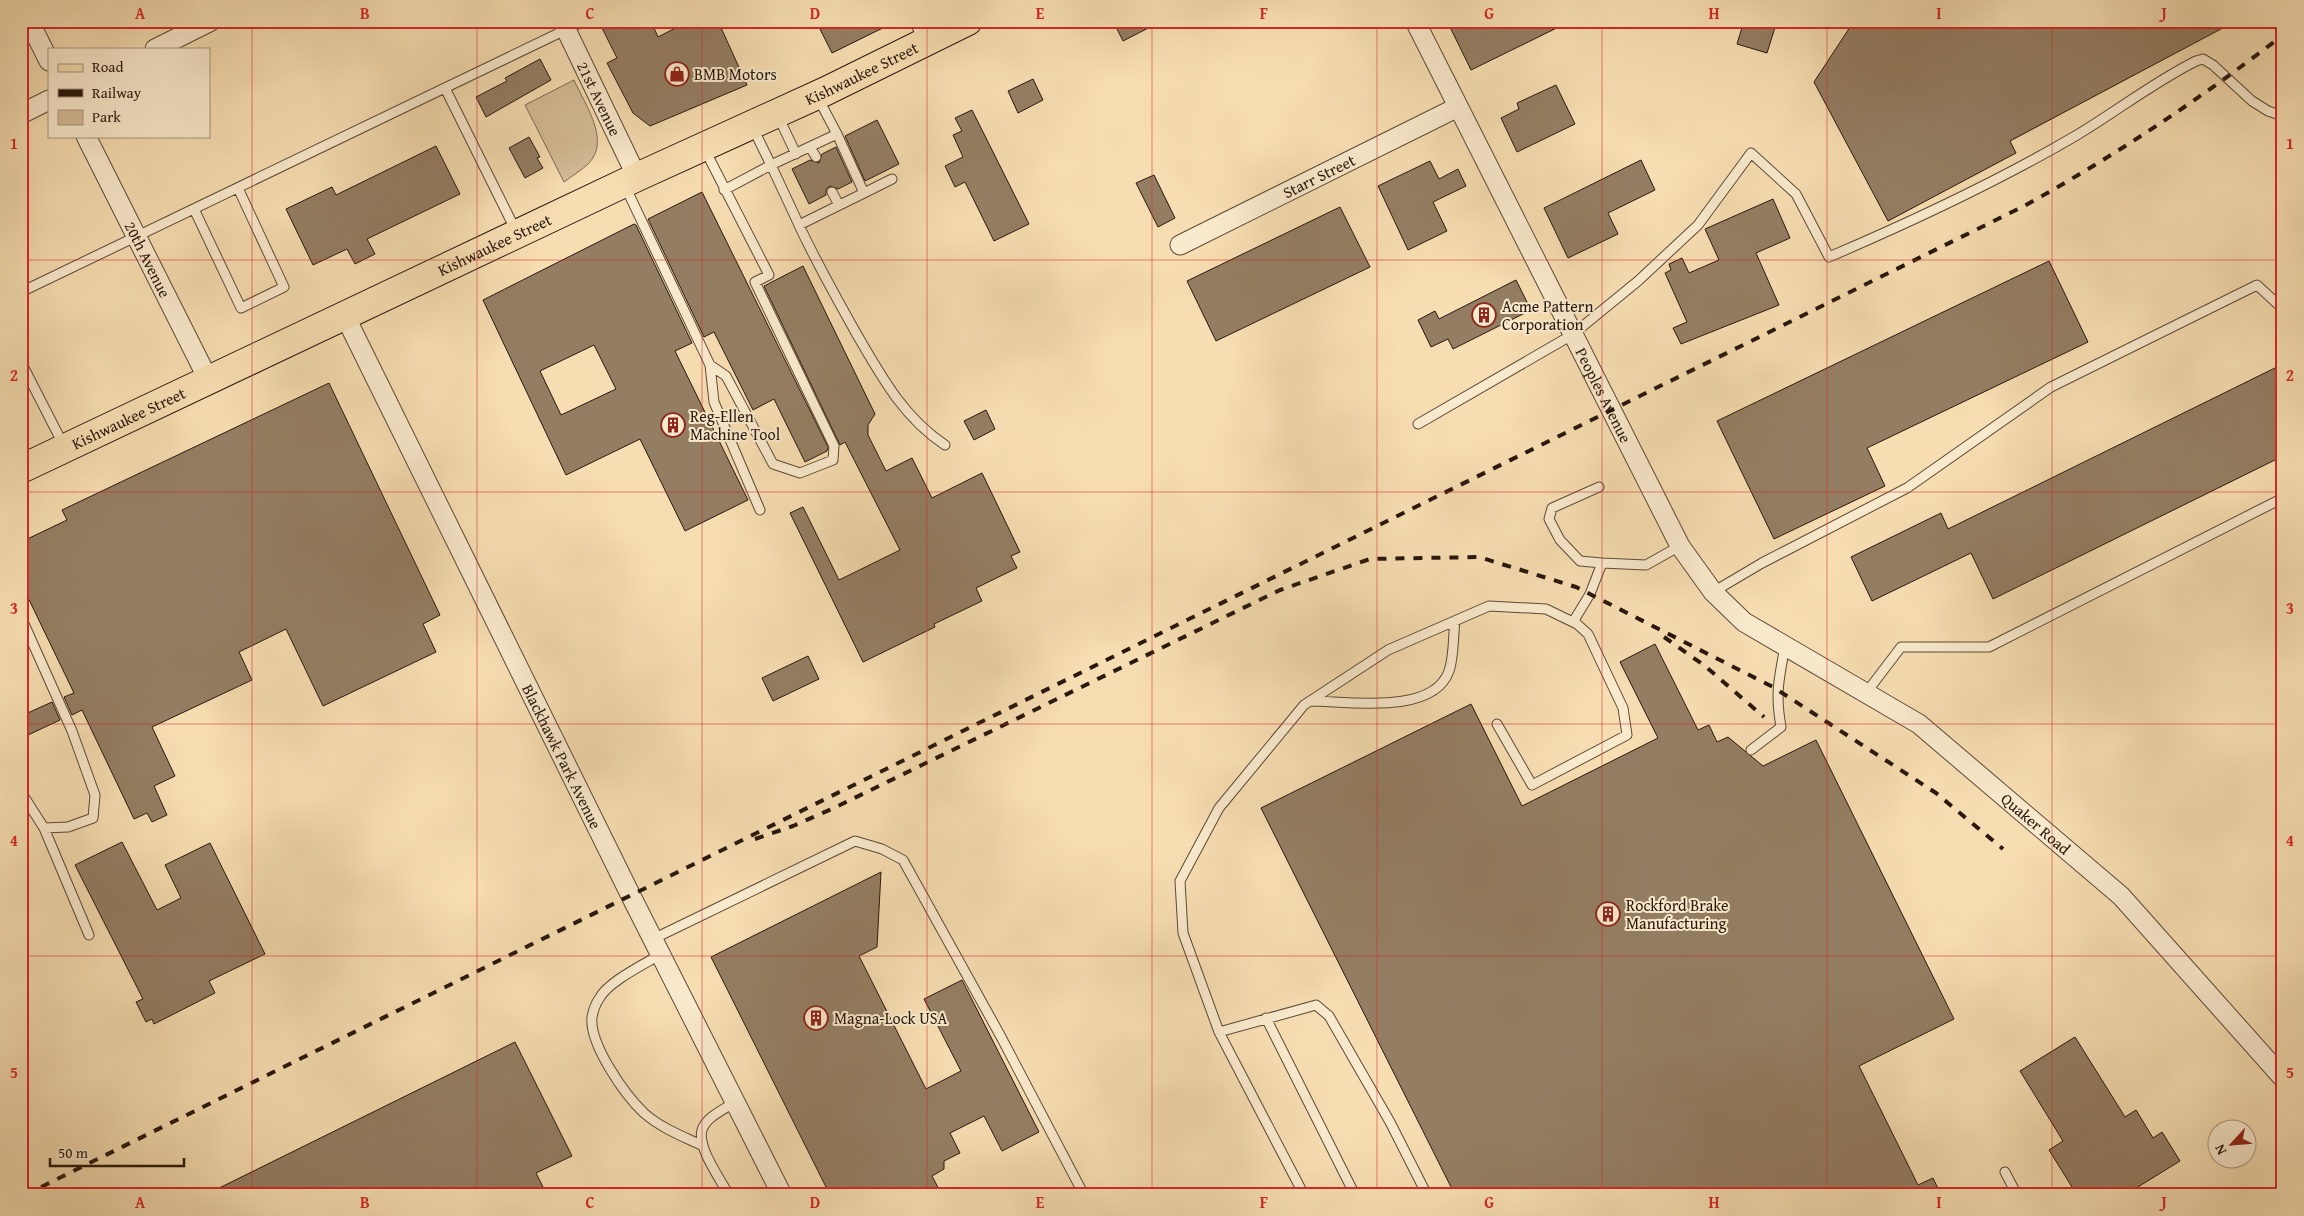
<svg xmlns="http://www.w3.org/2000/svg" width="2304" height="1216" font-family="'Gentium Book Plus',serif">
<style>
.green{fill:#d4bc96;stroke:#7e6a52}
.building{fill:#947e63;stroke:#29170d;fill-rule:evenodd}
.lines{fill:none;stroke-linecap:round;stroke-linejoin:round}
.service-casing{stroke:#5c4936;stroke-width:11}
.minor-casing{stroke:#5c4936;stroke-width:21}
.primary-casing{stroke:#29170d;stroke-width:30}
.service{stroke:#faeacd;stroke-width:9}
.minor{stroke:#faeacd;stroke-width:19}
.primary{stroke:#f7deb2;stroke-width:28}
.rail{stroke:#29170d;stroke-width:4;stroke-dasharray:9 9;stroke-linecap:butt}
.grid{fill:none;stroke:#d62828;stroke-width:1;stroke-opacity:0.55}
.labels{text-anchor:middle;stroke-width:4;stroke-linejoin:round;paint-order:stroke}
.street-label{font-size:16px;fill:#29170d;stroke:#faeacd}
.poi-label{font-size:16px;fill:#29170d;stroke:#faeacd;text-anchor:start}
.neatline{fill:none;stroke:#d62828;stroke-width:2}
.grid-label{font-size:16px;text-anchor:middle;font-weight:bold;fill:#d62828}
</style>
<rect width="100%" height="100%" fill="#f7deb2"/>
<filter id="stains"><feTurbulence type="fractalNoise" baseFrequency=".004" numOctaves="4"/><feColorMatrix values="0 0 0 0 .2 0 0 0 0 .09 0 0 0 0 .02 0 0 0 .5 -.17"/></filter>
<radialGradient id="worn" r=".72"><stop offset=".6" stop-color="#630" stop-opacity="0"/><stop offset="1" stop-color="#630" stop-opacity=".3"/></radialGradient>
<!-- green -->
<path class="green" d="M574 80C584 103 611 140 589 163 582 170 572 176 564 182L525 105Z"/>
<!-- building -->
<path class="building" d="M611 21H651L658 37 689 21H718L747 85 650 126 633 113 607 63 617 58 601 26Z
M816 21H897L832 53Z
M1113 21H1162L1123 41Z
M1447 21H1571L1471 70Z
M1744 21H1777L1767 53 1737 44Z
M1854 21H2236L2010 141 2016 153 1888 221 1814 82Z
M540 59 551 80 486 117 476 97 507 81 505 78Z
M1033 79 1043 100 1018 113 1008 91Z
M1556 85 1575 124 1517 152 1501 118 1519 109 1517 103Z
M972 110 1029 224 994 241 965 182 955 187 945 166 963 157 953 135 962 131 955 118Z
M877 120 899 164 865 181 845 136Z
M529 137 540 157 537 158 543 168 525 178 509 148Z
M436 146 460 194 367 239 375 254 355 264 347 249 313 265 286 209 332 187 336 195Z
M836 147 852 182 838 189 830 186 826 189V195L809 204 792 169 810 160 819 163 822 154Z
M1641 160 1655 190 1608 213 1618 234 1568 258 1544 208Z
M1430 161 1439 179 1458 169 1466 186 1433 202 1447 231 1408 250 1378 186Z
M1154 175 1175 218 1158 227 1136 183Z
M702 192 828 447 827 451 805 462 774 399 753 410 714 332 704 337 648 219Z
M1773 199 1790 238 1756 253 1779 305 1681 344 1673 328 1687 322 1665 273 1671 270 1669 264 1682 258 1689 273 1719 260 1705 229Z
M1340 207 1370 267 1216 341 1187 281Z
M634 224 636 225 692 343 675 351 748 500 685 531 640 439 566 475 483 300ZM594 345 616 389 561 415 540 371Z
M2049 261 2088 342 1867 448 1885 486 1774 539 1717 421Z
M803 266 875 414 868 425V435L886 471 912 458 932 498 982 473 1020 552 1011 556 1017 568 976 588 982 601 934 624 935 627 863 662 790 513 803 507 839 580 900 550 845 442 840 445 764 286Z
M1516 280 1531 310 1453 349 1448 339 1431 347 1418 320 1435 311 1439 319Z
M2283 364V456L1993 599 1971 553 1872 601 1851 557 1941 513 1948 529Z
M329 383 440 615 423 624 436 652 323 706 286 629 239 652 252 680 152 727 175 776 154 786 167 815 152 822 147 813 134 819 82 710 72 715 64 697 74 693 21 583V542L67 520 62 510Z
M986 410 995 429 974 440 964 421Z
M1655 644 1698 730 1709 725 1717 742 1728 737 1763 766 1816 740 1954 1019 1859 1066 1918 1185 1933 1178 1941 1195H1455L1261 808 1471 704 1522 806 1658 738 1620 662Z
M808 656 819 679 773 701 762 678Z
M52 702 60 720 26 736 21 724V716Z
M122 842 157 910 181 898 165 865 210 843 265 954 209 981 215 993 154 1024 152 1019 146 1022 136 1002 143 999 75 865Z
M881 872 877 947 859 956 926 1089 961 1071 924 999 962 980 1039 1132 1002 1151 984 1116 950 1133 960 1153 944 1161V1169L932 1176 942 1195H830L711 957Z
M2075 1037 2125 1117 2136 1110 2153 1138 2162 1132 2180 1161 2125 1195H2077L2049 1150 2063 1141 2020 1071Z
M515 1042 572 1156 536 1173 547 1195H205Z"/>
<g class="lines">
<!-- service casing -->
<g class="service-casing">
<path id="service" d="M914 21 923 39
M445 88 516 231
M818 98 837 134 864 193 799 225 771 165 837 134
M778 116 796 154
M810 147 816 157
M705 150 769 275 755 282 834 446 833 460 800 473 773 464 726 376 710 365
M625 186 710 365 714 402 760 510
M724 190 771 165 753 128
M832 192 839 205
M864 193 892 179
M194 209 241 308 284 287 238 188
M799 225C816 262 836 297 856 333 881 376 903 417 945 445
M21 292 584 21
M21 362 64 446
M1418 424 1572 335 1638 281 1698 225 1751 153 1796 194 1829 257C1913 221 1997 182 2077 135 2117 111 2154 82 2196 61L2203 59 2213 65 2252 101 2268 111 2283 116
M1599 487 1552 508 1549 519 1560 540 1580 561 1602 563
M1713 592 1762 563 1907 488 2051 387 2257 285 2283 309
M21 617 72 731 95 795 93 818 68 827 44 828 21 792
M1573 622 1590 594 1602 563 1646 565 1680 546
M1866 693 1901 647H1989L2283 498
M1310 701C1347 701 1433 716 1449 671 1454 657 1453 637 1455 621
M1751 750 1781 727C1775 693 1779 679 1785 646
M44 828 89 935
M653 939 855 841 882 849 903 860 1000 1035 1084 1195
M661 954C645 964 607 982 599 999 596 1003 593 1012 592 1017 589 1044 625 1095 644 1113 661 1128 682 1136 701 1145
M1266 1018 1355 1195
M1219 1032 1316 1005 1329 1016 1390 1122 1427 1195
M2005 1172 2017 1195
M729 1195C720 1179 697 1147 702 1130 706 1117 725 1109 735 1102
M1304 1195 1219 1032 1183 933 1180 881 1219 808 1304 705 1388 650 1489 606 1546 609 1577 624 1588 634 1623 708 1627 735 1532 785 1497 724"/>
</g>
<!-- minor casing -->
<g class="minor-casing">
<g id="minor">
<path d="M29 21 49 61"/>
<path id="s1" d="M562 21 637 177"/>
<path id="s2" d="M1415 21 1680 546 1713 592 1744 622 1919 724 2121 896 2283 1078"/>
<path d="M155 49 211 21"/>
<path d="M21 114 49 100"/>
<path id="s3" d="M86 136 209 381"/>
<path id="s4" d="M1180 245 1458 107"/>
<path id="s5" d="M345 316 631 896 782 1195"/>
</g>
</g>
<!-- primary casing -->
<g class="primary-casing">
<g id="primary">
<path id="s6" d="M21 469 637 177 826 91 968 21"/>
</g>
</g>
<!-- service -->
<use href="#service" class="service"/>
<!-- minor -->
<use href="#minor" class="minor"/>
<!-- primary -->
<use href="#primary" class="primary"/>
<!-- rail -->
<path class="rail" d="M1664 637 1705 666 1764 717
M755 839 793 826 834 808 1280 590 1370 559 1479 557 1576 587 1773 687 1936 793 2003 849
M25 1195 2024 206C2115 156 2200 99 2283 35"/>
</g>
<!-- grid -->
<path class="grid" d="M252 21V1195M477 21V1195M702 21V1195M927 21V1195M1152 21V1195M1377 21V1195M1602 21V1195M1827 21V1195M2052 21V1195M21 260H2283M21 492H2283M21 724H2283M21 956H2283"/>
<!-- icons -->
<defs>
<g id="shop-ring" transform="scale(1.25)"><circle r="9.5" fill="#faeacd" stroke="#8f2418" stroke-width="1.5"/><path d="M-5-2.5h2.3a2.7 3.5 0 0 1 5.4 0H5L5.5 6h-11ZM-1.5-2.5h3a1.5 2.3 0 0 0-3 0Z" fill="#8f2418"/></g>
<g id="building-ring" transform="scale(1.25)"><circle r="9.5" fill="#faeacd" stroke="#8f2418" stroke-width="1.5"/><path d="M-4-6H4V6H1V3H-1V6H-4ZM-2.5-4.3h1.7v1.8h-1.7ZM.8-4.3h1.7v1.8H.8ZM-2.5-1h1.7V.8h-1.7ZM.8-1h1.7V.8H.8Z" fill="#8f2418"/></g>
</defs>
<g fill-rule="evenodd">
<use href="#shop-ring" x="677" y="74"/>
<use href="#building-ring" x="1484" y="315"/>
<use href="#building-ring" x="673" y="425"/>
<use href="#building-ring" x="1608" y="914"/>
<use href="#building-ring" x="816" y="1018"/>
</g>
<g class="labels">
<!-- street labels -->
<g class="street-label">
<text dy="6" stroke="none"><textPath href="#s6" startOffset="929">Kishwaukee Street</textPath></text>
<text dy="6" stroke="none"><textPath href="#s1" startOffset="86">21st Avenue</textPath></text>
<text dy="6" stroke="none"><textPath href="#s4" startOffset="155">Starr Street</textPath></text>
<text dy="6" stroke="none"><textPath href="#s6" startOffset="524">Kishwaukee Street</textPath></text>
<text dy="6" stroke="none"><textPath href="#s3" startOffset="138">20th Avenue</textPath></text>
<text dy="6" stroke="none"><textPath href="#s2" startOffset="419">Peoples Avenue</textPath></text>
<text dy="6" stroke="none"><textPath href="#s6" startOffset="119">Kishwaukee Street</textPath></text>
<text dy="6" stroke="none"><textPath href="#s5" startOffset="491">Blackhawk Park Avenue</textPath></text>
<text dy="6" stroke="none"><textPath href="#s2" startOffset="1044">Quaker Road</textPath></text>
</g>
<!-- poi labels -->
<g class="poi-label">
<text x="694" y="80">BMB Motors</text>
<text x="1502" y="312">Acme Pattern<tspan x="1502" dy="18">Corporation</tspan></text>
<text x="690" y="422">Reg-Ellen<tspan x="690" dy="18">Machine Tool</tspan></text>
<text x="1626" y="911">Rockford Brake<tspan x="1626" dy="18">Manufacturing</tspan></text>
<text x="834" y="1024">Magna-Lock USA</text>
</g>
</g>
<!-- margin -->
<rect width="2304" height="1216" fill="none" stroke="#f7deb2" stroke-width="55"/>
<!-- legend -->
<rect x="48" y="48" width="162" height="90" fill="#faeacd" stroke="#a69680"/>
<rect x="58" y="64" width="25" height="8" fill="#f7deb2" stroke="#a69680"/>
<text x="92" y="72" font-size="15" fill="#29170d">Road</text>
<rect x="58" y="89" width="25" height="8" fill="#29170d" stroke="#a69680"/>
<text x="92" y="98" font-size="15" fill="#29170d">Railway</text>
<rect x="58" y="110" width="25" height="15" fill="#d4bc96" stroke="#a69680"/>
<text x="92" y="122" font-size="15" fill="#29170d">Park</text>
<!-- north arrow -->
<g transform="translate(2232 1144) rotate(244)"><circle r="24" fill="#faeacd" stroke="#a69680"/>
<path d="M0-4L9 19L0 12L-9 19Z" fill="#8f2418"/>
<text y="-8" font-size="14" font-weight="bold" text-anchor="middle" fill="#29170d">N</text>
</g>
<!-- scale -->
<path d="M50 1158v8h134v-8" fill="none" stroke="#29170d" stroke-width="2.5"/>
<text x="58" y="1158" font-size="15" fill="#29170d" stroke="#faeacd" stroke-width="4" paint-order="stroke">50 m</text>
<rect x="28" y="28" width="2248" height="1160" class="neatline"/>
<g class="grid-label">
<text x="140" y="19">A</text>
<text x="365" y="19">B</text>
<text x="590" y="19">C</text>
<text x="815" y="19">D</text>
<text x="1040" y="19">E</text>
<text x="1264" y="19">F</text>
<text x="1489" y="19">G</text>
<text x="1714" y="19">H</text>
<text x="1939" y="19">I</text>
<text x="2164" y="19">J</text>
<text x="14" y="149">1</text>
<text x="2290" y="149">1</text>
<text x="14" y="381">2</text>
<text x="2290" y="381">2</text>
<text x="14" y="614">3</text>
<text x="2290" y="614">3</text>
<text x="14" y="846">4</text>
<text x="2290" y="846">4</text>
<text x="14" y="1078">5</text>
<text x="2290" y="1078">5</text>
<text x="140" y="1208">A</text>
<text x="365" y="1208">B</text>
<text x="590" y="1208">C</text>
<text x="815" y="1208">D</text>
<text x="1040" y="1208">E</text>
<text x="1264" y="1208">F</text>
<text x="1489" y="1208">G</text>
<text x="1714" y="1208">H</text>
<text x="1939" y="1208">I</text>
<text x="2164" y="1208">J</text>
</g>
<rect width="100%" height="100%" filter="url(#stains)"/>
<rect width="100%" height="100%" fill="url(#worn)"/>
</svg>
